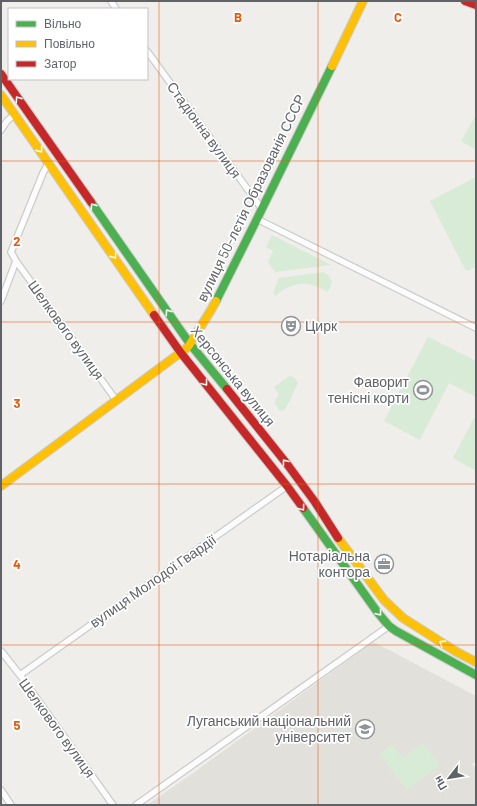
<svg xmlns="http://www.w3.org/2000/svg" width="477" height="806" font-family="Barlow,sans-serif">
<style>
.education{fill:#e2e0da}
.green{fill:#d8ebd6}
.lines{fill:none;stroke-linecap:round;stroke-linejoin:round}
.street-casing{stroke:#cbcccc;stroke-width:8}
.fast-casing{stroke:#cacacb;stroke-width:10}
.slow-casing{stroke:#cacacb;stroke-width:10}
.jam-casing{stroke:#cacacb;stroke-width:10}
.street{stroke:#fdfcfc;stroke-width:5.5}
.fast{stroke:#4caf50;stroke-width:8}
.slow{stroke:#ffc107;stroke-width:8}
.jam{stroke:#c62828;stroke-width:8}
.oneway{stroke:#f6fbf6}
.grid{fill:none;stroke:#e8590c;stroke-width:1;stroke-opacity:0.55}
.labels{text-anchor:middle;stroke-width:3.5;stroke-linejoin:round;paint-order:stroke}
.street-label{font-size:14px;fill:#5f6368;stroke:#fff}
.poi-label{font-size:14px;fill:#5f6368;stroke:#fff;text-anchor:end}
.grid-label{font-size:13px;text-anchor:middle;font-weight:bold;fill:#e8590c;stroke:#fff;stroke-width:3.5;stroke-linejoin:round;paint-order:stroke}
</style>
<rect width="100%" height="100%" fill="#efeeea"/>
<!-- education -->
<path class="education" d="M373 642 391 651 476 696V761L472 764 476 769V805H147L189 776Z"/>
<!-- green -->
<path class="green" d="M476 115V150L461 141Z
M476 177V267L466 271 430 201Z
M272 235 331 265 275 272 268 262 273 251 266 247Z
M323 272 328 275 332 282 330 288 327 292C310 280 291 281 276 296L273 293 279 278Z
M428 337 476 361V397L449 383 420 440 384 421Z
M289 376C294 376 295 378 298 383L285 410 280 411 274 403 279 394 274 387Z
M476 414V471L453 458Z
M423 743 440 765 407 790 379 754 392 744 403 758Z"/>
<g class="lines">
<!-- street casing -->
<g class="street-casing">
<path id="street" d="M111 1 116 9
M147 51 262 209
M1 130 7 121 15 114
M257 219 476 328
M16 261 116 400
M1 301 16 261 11 252 43 173 49 162
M1 651 20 675 113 805
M20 675 287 486
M1 790 11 805
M136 805 389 626"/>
</g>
<!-- fast casing -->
<g class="fast-casing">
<path id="fast" d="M91 202 190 344 227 389
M216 301 257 219 332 66
M303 508 378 613 389 626 396 631 476 675"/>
</g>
<!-- slow casing -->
<g class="slow-casing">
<path id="slow" d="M332 66 363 1
M1 95 154 315
M1 486 188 347 211 310 216 301
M338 538 384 600 403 618 455 651 476 662"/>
</g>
<!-- jam casing -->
<g class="jam-casing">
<path id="jam" d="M465 1 476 5
M1 74 91 202
M154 315 181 353 287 486 303 508
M227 389 287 464 315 502 338 538"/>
</g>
<!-- street -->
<use href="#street" class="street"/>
<!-- fast -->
<use href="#fast" class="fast"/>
<!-- slow -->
<use href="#slow" class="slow"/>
<!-- jam -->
<use href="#jam" class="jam"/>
</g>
<!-- one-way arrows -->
<defs><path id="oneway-chevron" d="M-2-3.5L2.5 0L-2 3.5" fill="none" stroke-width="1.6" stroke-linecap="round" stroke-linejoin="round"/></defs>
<g class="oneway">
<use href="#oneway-chevron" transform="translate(18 99) rotate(-125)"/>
<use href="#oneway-chevron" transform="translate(40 150) rotate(55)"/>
<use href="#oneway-chevron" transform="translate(93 206) rotate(-125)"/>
<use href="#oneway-chevron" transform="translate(114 256) rotate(55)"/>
<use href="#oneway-chevron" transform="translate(168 312) rotate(-125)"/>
<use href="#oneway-chevron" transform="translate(205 383) rotate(52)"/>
<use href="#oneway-chevron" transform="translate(285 462) rotate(-128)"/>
<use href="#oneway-chevron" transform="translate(302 508) rotate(54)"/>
<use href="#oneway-chevron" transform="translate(379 613) rotate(51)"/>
<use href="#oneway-chevron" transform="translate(442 643) rotate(-147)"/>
</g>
<!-- grid -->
<path class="grid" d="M159 1V805M318 1V805M1 161H476M1 322H476M1 484H476M1 645H476"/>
<!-- icons -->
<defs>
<g id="theatre-ring" transform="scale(1)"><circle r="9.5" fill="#fff" stroke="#919496" stroke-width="1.5"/><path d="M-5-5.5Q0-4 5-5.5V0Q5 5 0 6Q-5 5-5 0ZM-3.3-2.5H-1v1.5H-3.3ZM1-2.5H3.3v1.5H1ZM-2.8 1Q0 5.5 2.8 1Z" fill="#919496"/></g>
<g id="stadium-ring" transform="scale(1)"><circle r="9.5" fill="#fff" stroke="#919496" stroke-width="1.5"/><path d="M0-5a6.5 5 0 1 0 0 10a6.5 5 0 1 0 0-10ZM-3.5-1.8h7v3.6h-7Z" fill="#919496"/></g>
<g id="office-ring" transform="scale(1)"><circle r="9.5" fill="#fff" stroke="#919496" stroke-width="1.5"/><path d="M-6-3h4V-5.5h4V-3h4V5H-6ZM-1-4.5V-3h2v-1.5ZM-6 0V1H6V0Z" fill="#919496"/></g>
<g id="university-ring" transform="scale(1)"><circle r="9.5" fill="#fff" stroke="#919496" stroke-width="1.5"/><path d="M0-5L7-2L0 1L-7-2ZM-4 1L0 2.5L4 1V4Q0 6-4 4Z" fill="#919496"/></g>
</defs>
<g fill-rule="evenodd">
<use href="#theatre-ring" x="291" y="326"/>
<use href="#stadium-ring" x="423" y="390"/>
<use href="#office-ring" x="384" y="564"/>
<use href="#university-ring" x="365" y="729"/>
</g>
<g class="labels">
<!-- street labels -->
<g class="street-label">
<text transform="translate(204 130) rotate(54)" y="5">Стадіонна вулиця</text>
<text transform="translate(251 198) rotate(-64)" y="5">вулиця 50-лєтія Образованія СССР</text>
<text transform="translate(66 330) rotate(54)" y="5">Шелкового вулиця</text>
<text transform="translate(233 376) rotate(51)" y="5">Херсонська вулиця</text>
<text transform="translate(153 581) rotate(-35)" y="5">вулиця Молодої Гвардії</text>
<text transform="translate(57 728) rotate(54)" y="5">Шелкового вулиця</text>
</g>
<!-- poi labels -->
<g class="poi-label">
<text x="305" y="331" text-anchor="start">Цирк</text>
<text x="409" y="387">Фаворит<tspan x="409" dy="16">тенісні корти</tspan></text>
<text x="370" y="561">Нотаріальна<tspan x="370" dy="16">контора</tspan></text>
<text x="351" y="726">Луганський національний<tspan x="351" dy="16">університет</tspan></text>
</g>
</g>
<g class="grid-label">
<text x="238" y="22">B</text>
<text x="398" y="22">C</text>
<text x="17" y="246">2</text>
<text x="17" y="408">3</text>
<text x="17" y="569">4</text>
<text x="17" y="730">5</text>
</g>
<!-- border -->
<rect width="477" height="806" fill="none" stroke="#5f6368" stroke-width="4"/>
<!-- legend -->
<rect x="8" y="8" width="140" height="72" fill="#ffffff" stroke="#bfc1c3"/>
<rect x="16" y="21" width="20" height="6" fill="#4caf50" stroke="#bfc1c3"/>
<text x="44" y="28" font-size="12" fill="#5f6368">Вільно</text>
<rect x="16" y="41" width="20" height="6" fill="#ffc107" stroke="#bfc1c3"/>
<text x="44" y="48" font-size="12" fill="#5f6368">Повільно</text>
<rect x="16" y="61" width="20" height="6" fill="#c62828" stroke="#bfc1c3"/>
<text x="44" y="68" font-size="12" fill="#5f6368">Затор</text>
<!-- north arrow -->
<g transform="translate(449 778) rotate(239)" stroke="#ffffff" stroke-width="3" paint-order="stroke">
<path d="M0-3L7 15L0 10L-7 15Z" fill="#5f6368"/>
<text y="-6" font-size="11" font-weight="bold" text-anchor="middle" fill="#5f6368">Пн</text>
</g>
</svg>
